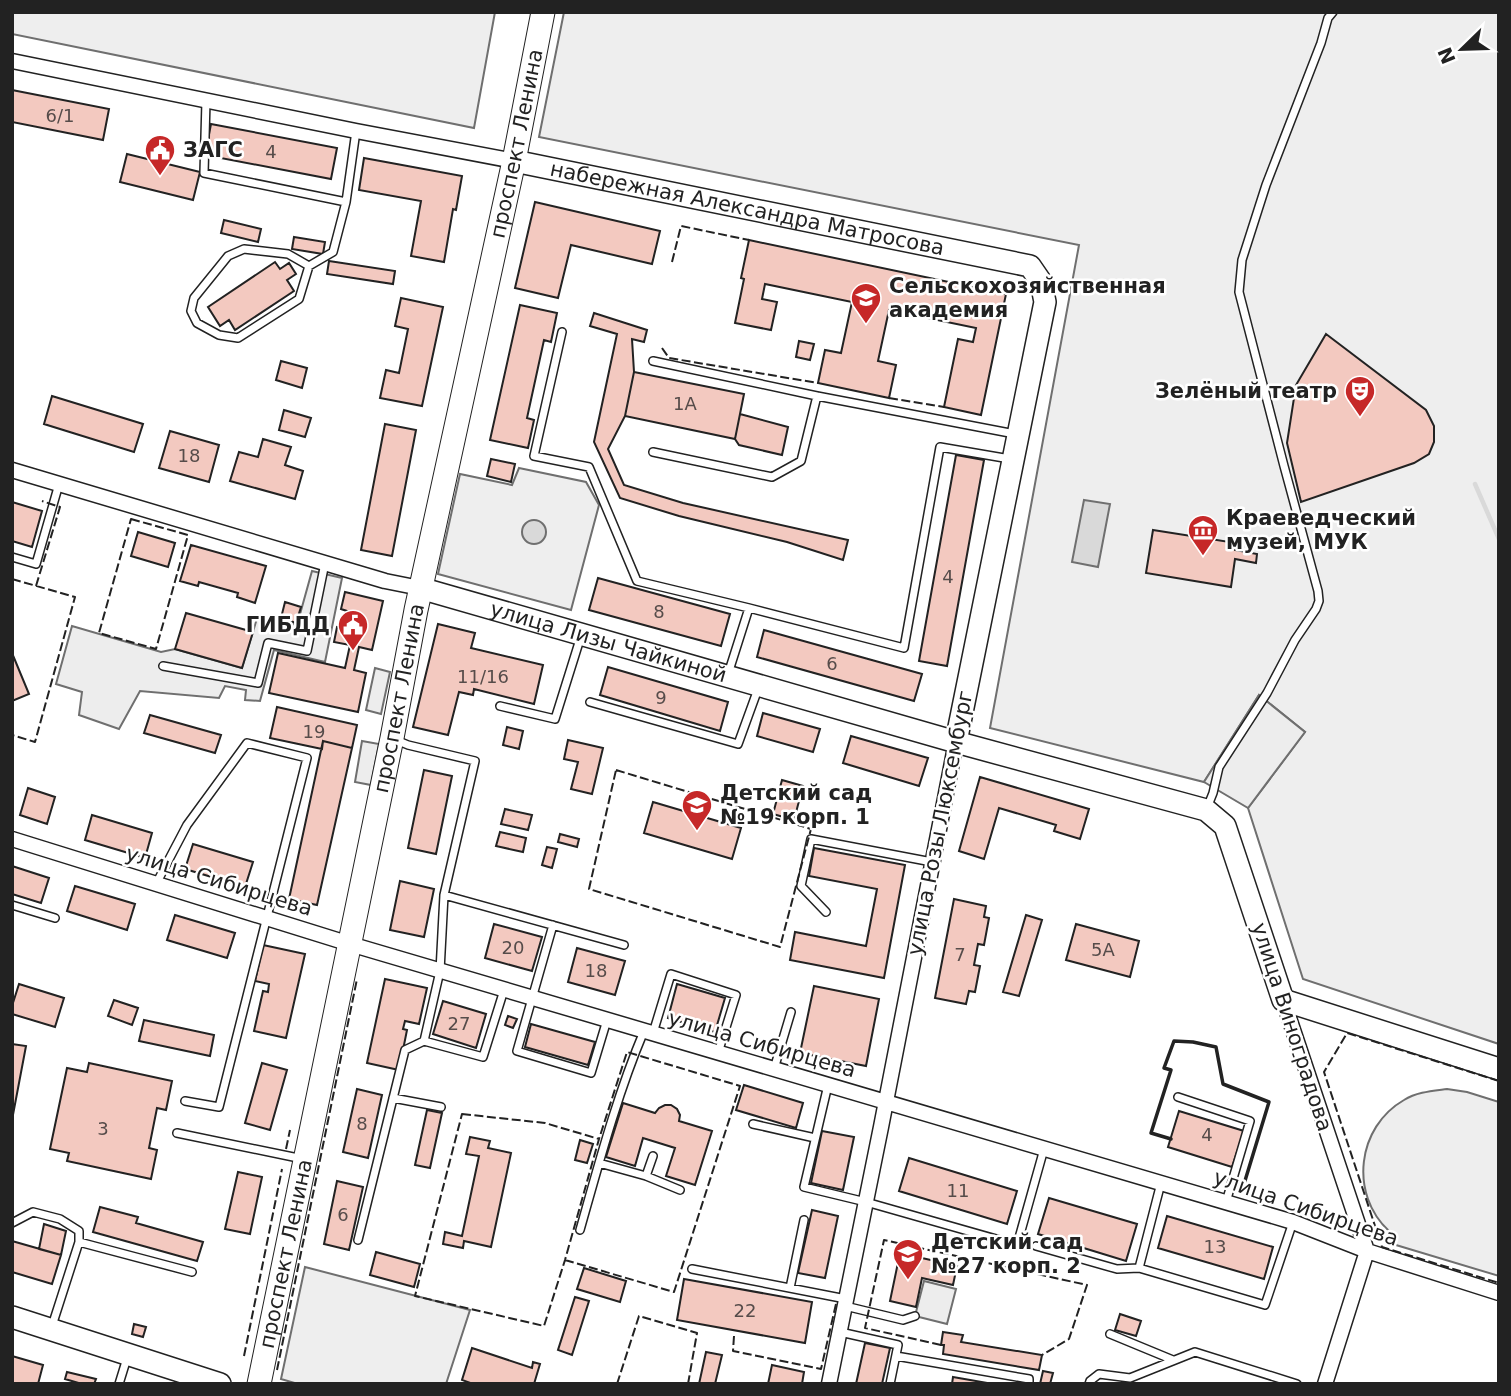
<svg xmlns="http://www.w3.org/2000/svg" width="1511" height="1396" font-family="'DejaVu Sans',sans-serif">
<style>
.green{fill:#eee;stroke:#6f6f6f;stroke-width:2}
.parking{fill:#ededed;stroke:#6f6f6f;stroke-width:2}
.water{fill:#d9d9d9;stroke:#6f6f6f;stroke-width:2}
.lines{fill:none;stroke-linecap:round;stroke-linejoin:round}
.stream{stroke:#d9d9d9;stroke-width:4.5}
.building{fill:#f3c9c0;stroke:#222;stroke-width:2}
.lane-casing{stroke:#222;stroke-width:10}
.street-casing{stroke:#222;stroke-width:17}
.secondary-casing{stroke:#222;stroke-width:24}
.primary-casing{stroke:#222;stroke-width:25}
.lane{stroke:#fff;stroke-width:7}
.street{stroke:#fff;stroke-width:14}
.secondary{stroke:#fff;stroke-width:21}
.primary{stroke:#fff;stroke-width:23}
.fence{stroke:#222;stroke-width:2;stroke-dasharray:9 3.5;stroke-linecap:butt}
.wall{stroke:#222;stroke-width:3.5}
.labels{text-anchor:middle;stroke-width:5;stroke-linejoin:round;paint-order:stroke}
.number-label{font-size:18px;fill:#564c4a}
.street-label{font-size:21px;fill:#222;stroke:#fff}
.poi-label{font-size:21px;font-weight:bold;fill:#222;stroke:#fff;text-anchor:start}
</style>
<rect width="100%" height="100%" fill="#fff"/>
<!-- green -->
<path class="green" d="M12 12H495L474 128 12 34Z
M564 12H1499V1044L1303 979 1248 808 1305 732 1259 695 1204 782 990 728 1079 245 539 137Z
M519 468 586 482 599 505 571 610 438 574 460 474 512 485Z
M1447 1089 1467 1092 1499 1102V1276L1386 1242 1389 1231C1349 1194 1357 1127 1404 1100 1417 1092 1432 1091 1447 1089Z
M305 1267 470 1310 446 1384H298L281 1379Z"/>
<!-- parking -->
<path class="parking" d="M312 571 342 578 325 662 274 650 260 701 245 700 246 690 225 686 219 698 140 691 119 729 79 715 82 692 56 684 72 626 161 652 175 649 242 668 258 615 297 625Z
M375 668 390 672 381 714 366 710Z
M1259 695 1305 732 1248 808 1204 782Z
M362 741 379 744 371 785 355 782Z
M924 1281 956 1289 947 1324 915 1316Z"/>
<!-- water -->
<path class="water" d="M1084 500 1110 504 1098 567 1072 562Z
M522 532a12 12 0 1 1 24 0a12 12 0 1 1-24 0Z"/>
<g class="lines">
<!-- stream -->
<path class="stream" d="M1475 484 1499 539"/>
</g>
<!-- building -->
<path class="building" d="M12 90 109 109 103 140 12 122Z
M211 124 337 148 331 179 205 155Z
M127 154 200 172 193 200 120 182Z
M364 158 462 176 456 210 453 209 444 262 411 256 421 201 359 190Z
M535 202 660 231 652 264 571 245 558 298 515 288Z
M224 220 261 229 258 242 221 233Z
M294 237 325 242 323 254 292 249Z
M749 240 1006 294 981 415 944 407 958 339 973 342 976 328 889 310 878 361 896 365 889 398 818 383 825 350 841 353 852 302 765 284 762 299 777 302 771 330 735 323 744 279 741 278Z
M329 261 395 271 393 284 327 274Z
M275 262 280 269 289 263 296 274 287 280 294 291 235 330 229 320 220 326 208 307Z
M401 298 443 307 422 406 380 398 386 370 399 373 408 329 395 326Z
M520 305 557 313 551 342 544 340 527 418 534 420 528 448 490 440Z
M594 313 647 330 644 342 632 339 634 372 625 416 608 449 624 485 683 503 848 540 843 560 787 542 679 516 620 498 594 442 617 334 590 326Z
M1326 334 1426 410 1434 426V442L1429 454 1414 463 1301 502 1287 443 1296 385Z
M799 341 814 344 810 360 796 357Z
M281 361 307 368 302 388 276 380Z
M634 372 744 394 735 439 625 416Z
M52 396 143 424 134 452 44 424Z
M284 410 311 418 305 437 279 430Z
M740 414 788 427 782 455 739 445 735 439Z
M385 424 416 430 392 556 361 550Z
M170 431 219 445 209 482 159 468Z
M263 439 291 447 285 465 303 471 295 499 230 481 239 452 258 457Z
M956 455 984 460 947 666 919 661Z
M491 459 515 464 511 482 487 476Z
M12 502 42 511 32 547 12 541Z
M1153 530 1236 543 1235 550 1257 554 1256 563 1235 559 1231 587 1146 573Z
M138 532 175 543 168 567 131 556Z
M191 545 266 566 255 603 237 597 238 593 199 582 198 586 180 581Z
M598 578 730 614 721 646 589 610Z
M345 592 383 601 372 650 359 647 354 670 366 673 358 712 269 693 278 653 345 668 350 645 334 642 337 627 343 629 347 611 341 609Z
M285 602 301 607 296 623 281 618Z
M186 613 253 632 242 668 175 649Z
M438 624 475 633 471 648 543 665 534 704 474 689 473 695 459 692 448 735 413 727Z
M764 630 922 674 914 701 757 657Z
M12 653 29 694 12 701Z
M608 667 728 702 720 731 600 695Z
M277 707 357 725 352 748 323 741 322 749 270 738Z
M763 713 820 729 813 752 757 736Z
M150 715 221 735 215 753 144 733Z
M507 727 523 731 519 749 503 745Z
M851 736 928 758 919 786 843 763Z
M568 740 603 748 592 794 571 789 578 762 564 759Z
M323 741 352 748 317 905 289 899Z
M424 770 452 776 436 854 408 848Z
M980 777 1089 809 1080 839 1054 831 1056 825 999 808 984 859 959 851Z
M782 780 803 786 794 820 773 814Z
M28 788 55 797 47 824 20 815Z
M653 802 741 828 732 859 644 833Z
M505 809 532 815 528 830 501 824Z
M92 815 152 833 145 858 85 840Z
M500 832 526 838 523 852 496 846Z
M560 834 579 839 577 847 558 842Z
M193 844 253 862 245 887 185 869Z
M547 847 557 849 552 868 542 865Z
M814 848 905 865 884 978 790 960 795 932 866 946 877 889 809 876Z
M12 866 49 878 41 903 12 894Z
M400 881 434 889 424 937 390 930Z
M75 886 135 904 127 930 67 911Z
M954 899 986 906 984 917 989 918 984 945 978 944 974 965 980 966 975 992 969 991 966 1004 935 998Z
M175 915 235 933 227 958 167 940Z
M1026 915 1042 920 1019 996 1003 992Z
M494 924 542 937 532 971 485 958Z
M1076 924 1139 941 1130 977 1066 960Z
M263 945 305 954 286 1038 254 1031 263 991 268 992 269 984 255 981Z
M577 948 625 961 615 995 568 982Z
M385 979 427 988 419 1024 405 1021 403 1029 407 1030 399 1070 367 1063Z
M19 984 64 998 55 1027 12 1014V1006Z
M677 984 725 998 715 1032 668 1018Z
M814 986 879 999 866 1066 800 1053Z
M114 1000 138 1008 132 1025 108 1016Z
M443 1001 486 1014 476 1048 433 1034Z
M508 1016 517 1019 513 1028 505 1025Z
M144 1020 214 1035 210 1056 139 1041Z
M531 1024 595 1042 588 1065 525 1047Z
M12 1044 26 1046 12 1120Z
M89 1063 172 1081 166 1110 157 1108 149 1148 157 1150 151 1179 67 1161 69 1153 50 1149 67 1068 87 1072Z
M262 1063 287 1070 270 1130 245 1123Z
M744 1085 803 1103 796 1128 736 1110Z
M357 1089 382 1095 368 1158 343 1152Z
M623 1103 655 1113 659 1108 665 1105H671L677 1109 680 1115 679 1121 712 1131 695 1185 666 1176 675 1148 643 1138 635 1166 606 1157Z
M427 1110 442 1113 430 1168 415 1165Z
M1179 1111 1244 1131 1232 1167 1168 1147Z
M822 1131 854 1137 843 1190 811 1183Z
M470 1137 490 1141 488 1148 511 1153 491 1247 464 1241 463 1248 443 1244 445 1232 462 1236 479 1156 466 1154Z
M580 1140 593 1144 587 1163 575 1160Z
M909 1158 1017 1191 1007 1224 899 1191Z
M238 1172 262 1177 250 1234 225 1229Z
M337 1181 363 1187 349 1250 324 1244Z
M1049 1198 1137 1224 1126 1261 1038 1234Z
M100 1207 138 1217 136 1223 203 1242 197 1261 93 1232Z
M812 1210 838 1216 825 1278 798 1273Z
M1167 1216 1273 1247 1264 1279 1158 1248Z
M44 1224 66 1231 61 1255 39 1249Z
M12 1241 61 1255 52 1284 12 1272Z
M376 1252 420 1264 414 1287 370 1275Z
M900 1253 957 1266 953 1285 922 1278 916 1307 890 1301Z
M584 1268 626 1281 620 1302 577 1289Z
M684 1279 812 1302 805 1343 677 1320Z
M575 1297 589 1301 572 1355 558 1350Z
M1120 1314 1141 1321 1136 1336 1115 1330Z
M134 1324 146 1327 143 1337 132 1334Z
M943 1332 963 1335 961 1342 1042 1355 1039 1370 943 1354 944 1345H941Z
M865 1343 890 1348 882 1384H856Z
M472 1348 532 1368 533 1362 540 1364 534 1384H473L462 1380Z
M706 1352 722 1355 715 1384H699Z
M12 1356 43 1365 38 1384H12Z
M772 1365 804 1372 802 1384H768Z
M1043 1371 1053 1373 1050 1384H1040Z
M67 1372 96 1379 94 1384H82L65 1379Z
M953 1377 993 1384H952Z"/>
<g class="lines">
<!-- lane casing -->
<g class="lane-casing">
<path id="lane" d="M206 101 204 173 346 202
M309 266 288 254 244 249 228 256 194 298 191 311 197 323 219 335 238 338 299 299 309 266 333 252 346 202 356 131
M562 332 534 456 589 467 637 581 749 608 904 648 940 447 1010 459
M653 361 817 396 1015 434
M653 452 772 477 801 461 817 396
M12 557 36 564 59 484
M163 666 258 683 268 643 307 651 325 563
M728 674 749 608
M590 702 738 744 758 689
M500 706 555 719 581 636
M1207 808 1213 793 1219 767 1267 693 1295 640 1316 609 1319 601 1318 591 1284 466 1239 292 1242 260 1266 185 1321 43 1328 18 1333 12
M156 884 187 825 247 743 307 758 219 1107 185 1101
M444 895 624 945
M12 905 55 918
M826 912 801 886 811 839 932 862
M553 925 517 1051 591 1073 607 1020
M653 1033 671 974 736 995 718 1053
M424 1041 483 1057 504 990
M774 1069 791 1012
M828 1085 804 1187 866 1202 1017 1245 1044 1149
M1178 1097 1250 1121 1226 1202
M393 1098 441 1107
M753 1124 815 1138
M177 1133 303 1159
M599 1163 646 1176 680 1190
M646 1176 653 1156
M1161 1183 1139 1268 1265 1305 1293 1222
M12 1223 33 1212 60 1219 79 1231V1242L51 1329
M580 1230C599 1163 617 1095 644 1031
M358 1240 405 1050 424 1041 440 971 444 895 475 761 408 745 396 740
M79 1242 192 1272
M1036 1246 1117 1269 1139 1268
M692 1269 846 1299
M790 1288 804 1220
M845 1306 903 1320 915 1316
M840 1332 898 1345 890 1384
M1110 1334 1173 1360
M896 1356 1029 1379V1384
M119 1384 127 1358
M1089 1384 1090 1381 1099 1374 1130 1378 1195 1352 1297 1384"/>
</g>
<!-- street casing -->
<g class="street-casing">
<path id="street" d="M12 61 356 131 514 161
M12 470 385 581 420 588
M12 839 350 944 1293 1222 1367 1251 1499 1293
M1283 1000 1367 1251 1325 1384
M829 1384 881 1127 956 742"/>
</g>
<!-- secondary casing -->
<g class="secondary-casing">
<g id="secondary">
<path id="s1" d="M514 161 1030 266 1041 282 1045 302 956 742"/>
<path id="s2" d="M420 588 956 742 1206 810 1225 826 1283 1000 1499 1069"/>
<path d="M12 1317 220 1384"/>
</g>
</g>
<!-- primary casing -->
<g class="primary-casing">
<g id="primary">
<path id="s3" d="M259 1384 392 738 416 610 514 161 543 12"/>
</g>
</g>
<!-- lane -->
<use href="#lane" class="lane"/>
<!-- street -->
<use href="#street" class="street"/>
<!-- secondary -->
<use href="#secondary" class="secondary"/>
<!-- primary -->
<use href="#primary" class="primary"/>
<!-- fence -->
<path class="fence" d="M672 262 681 226 749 240
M662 348 669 358 818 383
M889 398 944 407
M131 519 188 535 156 649 99 633Z
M12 579 75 597 35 742 12 735
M36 586 60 507 42 501
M616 770 811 829 780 947 589 889Z
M1499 1081 1347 1033 1324 1072 1382 1247 1499 1283
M462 1114 545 1123 599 1139 565 1260 544 1326 415 1296Z
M286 1149 290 1130
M565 1260 674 1292 740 1086 627 1052 599 1139
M734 1336 733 1351 821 1369 836 1304
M941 1345 865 1328 884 1240 1087 1285 1069 1339 1042 1355
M244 1356 282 1169
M277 1370 357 979
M617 1384 639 1316 697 1333 688 1384"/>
<!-- wall -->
<path class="wall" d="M1171 1139 1151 1133 1171 1070 1164 1068 1174 1041 1193 1042 1216 1047 1223 1084 1269 1102 1244 1184"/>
</g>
<!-- icons -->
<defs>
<g id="civic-pin" transform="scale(1.575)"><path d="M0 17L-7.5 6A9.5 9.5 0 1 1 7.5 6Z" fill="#c62828" stroke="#fff"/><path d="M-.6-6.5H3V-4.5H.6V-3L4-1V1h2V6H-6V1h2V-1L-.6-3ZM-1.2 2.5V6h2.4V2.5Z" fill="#fff"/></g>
<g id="university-pin" transform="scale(1.575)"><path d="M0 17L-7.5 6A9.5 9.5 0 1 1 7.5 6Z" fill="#c62828" stroke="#fff"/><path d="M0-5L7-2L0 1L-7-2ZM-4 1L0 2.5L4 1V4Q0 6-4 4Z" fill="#fff"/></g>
<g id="theatre-pin" transform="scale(1.575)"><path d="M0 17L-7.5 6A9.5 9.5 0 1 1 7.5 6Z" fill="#c62828" stroke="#fff"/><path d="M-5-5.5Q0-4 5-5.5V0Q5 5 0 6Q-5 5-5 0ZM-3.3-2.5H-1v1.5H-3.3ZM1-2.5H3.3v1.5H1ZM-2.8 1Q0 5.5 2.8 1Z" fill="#fff"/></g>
<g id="museum-pin" transform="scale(1.575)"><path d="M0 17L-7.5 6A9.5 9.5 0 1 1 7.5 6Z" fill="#c62828" stroke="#fff"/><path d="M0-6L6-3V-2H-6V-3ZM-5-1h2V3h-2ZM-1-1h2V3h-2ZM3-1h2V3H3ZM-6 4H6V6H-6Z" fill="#fff"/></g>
<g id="school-pin" transform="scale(1.575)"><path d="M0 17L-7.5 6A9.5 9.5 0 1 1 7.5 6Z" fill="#c62828" stroke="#fff"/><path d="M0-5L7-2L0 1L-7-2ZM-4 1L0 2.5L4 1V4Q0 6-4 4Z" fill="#fff"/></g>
</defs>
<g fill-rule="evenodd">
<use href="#civic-pin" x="160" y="150"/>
<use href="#university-pin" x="866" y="298"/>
<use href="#theatre-pin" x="1360" y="391"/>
<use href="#museum-pin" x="1203" y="530"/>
<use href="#civic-pin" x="353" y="625"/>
<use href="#school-pin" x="697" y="805"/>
<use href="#school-pin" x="908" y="1254"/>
</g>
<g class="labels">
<!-- number labels -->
<g class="number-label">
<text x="60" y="122">6/1</text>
<text x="271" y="158">4</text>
<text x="685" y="410">1А</text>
<text x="189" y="462">18</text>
<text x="948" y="583">4</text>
<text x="659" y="618">8</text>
<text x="832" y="670">6</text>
<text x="483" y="683">11/16</text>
<text x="661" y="704">9</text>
<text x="314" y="738">19</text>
<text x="513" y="954">20</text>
<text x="1103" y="956">5А</text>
<text x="960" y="961">7</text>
<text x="596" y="977">18</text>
<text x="459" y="1030">27</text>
<text x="362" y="1130">8</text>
<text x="103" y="1135">3</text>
<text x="1207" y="1141">4</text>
<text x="958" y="1197">11</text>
<text x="343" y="1221">6</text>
<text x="1215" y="1253">13</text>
<text x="745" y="1317">22</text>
</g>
<!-- street labels -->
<g class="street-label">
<text dy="7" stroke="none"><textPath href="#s3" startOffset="1267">проспект Ленина</textPath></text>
<text dy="7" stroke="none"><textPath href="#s1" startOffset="238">набережная Александра Матросова</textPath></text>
<text dy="7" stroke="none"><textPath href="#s2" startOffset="196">улица Лизы Чайкиной</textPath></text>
<text dy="7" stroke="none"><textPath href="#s3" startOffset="700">проспект Ленина</textPath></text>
<text transform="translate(940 823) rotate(-79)" y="7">улица Розы Люксембург</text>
<text transform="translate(219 881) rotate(17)" y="7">улица Сибирцева</text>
<text transform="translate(1292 1027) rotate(72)" y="7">улица Виноградова</text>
<text transform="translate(762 1044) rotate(16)" y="7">улица Сибирцева</text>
<text transform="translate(1306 1208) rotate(19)" y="7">улица Сибирцева</text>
<text dy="7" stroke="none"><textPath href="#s3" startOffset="133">проспект Ленина</textPath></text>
</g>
<!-- poi labels -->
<g class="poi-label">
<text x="183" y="157">ЗАГС</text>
<text x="889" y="293">Сельскохозяйственная<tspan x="889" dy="24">академия</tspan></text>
<text x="1337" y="398" text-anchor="end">Зелёный театр</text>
<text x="1226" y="525">Краеведческий<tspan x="1226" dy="24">музей, МУК</tspan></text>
<text x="330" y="632" text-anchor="end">ГИБДД</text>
<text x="720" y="800">Детский сад<tspan x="720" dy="24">№19 корп. 1</tspan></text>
<text x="931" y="1249">Детский сад<tspan x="931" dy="24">№27 корп. 2</tspan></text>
</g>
</g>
<!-- border -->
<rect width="1511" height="1396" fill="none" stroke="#222222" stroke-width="28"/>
<!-- north arrow -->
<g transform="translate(1462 49) rotate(247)" stroke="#ffffff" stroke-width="5" paint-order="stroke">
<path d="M0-5L12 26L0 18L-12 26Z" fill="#222222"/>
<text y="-10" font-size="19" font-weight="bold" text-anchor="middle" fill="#222222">N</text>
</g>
</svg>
